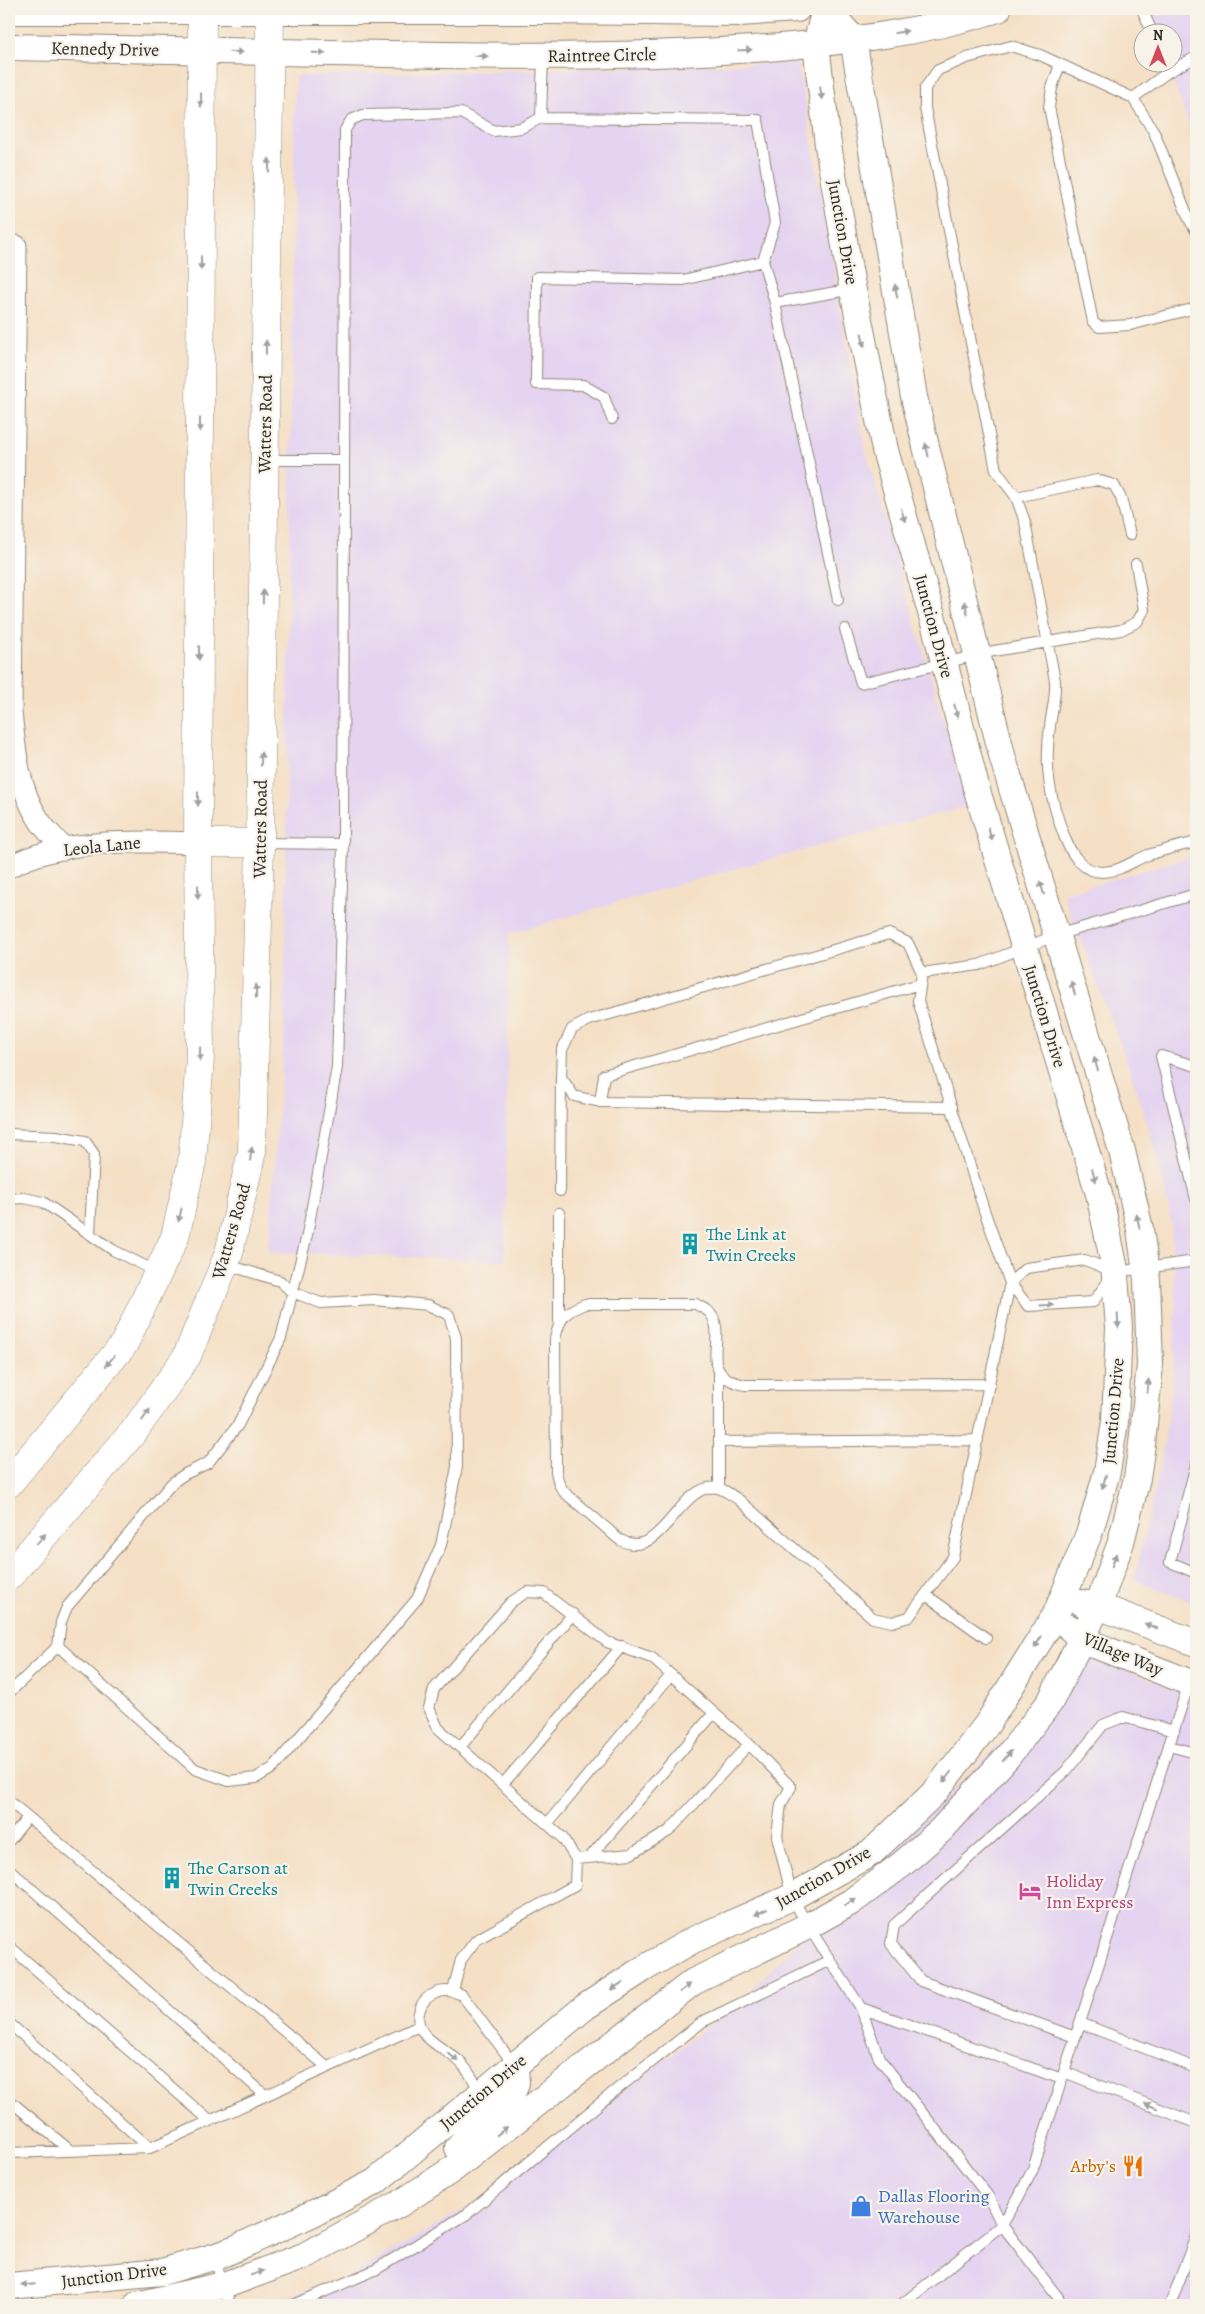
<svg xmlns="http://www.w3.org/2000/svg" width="1205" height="2314" font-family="Alegreya,serif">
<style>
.built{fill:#e4d3f1}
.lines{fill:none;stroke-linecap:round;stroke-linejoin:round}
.service-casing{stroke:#908678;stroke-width:12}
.minor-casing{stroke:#908678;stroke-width:23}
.tertiary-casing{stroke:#908678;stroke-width:28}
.secondary-casing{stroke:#908678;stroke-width:29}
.service{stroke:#fff;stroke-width:10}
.minor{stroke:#fff;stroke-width:21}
.tertiary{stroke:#fff;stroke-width:26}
.secondary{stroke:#fff;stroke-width:28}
.oneway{fill:#a0a0a0}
.labels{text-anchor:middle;stroke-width:4.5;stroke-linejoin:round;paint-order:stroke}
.street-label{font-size:18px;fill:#2b2b2b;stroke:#f7f3e8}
.culture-label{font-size:18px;fill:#0d838f;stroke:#f7f3e8;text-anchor:start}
.hotel-label{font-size:18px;fill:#b23c85;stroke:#f7f3e8;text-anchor:start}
.food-label{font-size:18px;fill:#c56008;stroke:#f7f3e8;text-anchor:end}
.shop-label{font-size:18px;fill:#366cbe;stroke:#f7f3e8;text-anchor:start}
</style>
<rect width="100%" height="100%" fill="#f7f3e8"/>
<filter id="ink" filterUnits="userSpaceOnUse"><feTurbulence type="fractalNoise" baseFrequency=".02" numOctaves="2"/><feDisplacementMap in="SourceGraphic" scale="10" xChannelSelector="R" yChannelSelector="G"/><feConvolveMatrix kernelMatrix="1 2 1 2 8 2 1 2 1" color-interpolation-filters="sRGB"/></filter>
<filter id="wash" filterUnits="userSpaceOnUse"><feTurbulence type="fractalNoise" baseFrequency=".0096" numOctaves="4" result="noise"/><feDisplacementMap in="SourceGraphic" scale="20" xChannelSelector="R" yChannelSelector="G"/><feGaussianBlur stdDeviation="1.12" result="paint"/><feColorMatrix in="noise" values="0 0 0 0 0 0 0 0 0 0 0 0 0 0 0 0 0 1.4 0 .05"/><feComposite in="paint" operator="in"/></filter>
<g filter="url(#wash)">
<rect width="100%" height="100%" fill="#f5e0c6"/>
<!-- built -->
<path class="built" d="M1146 9H1196V143L1166 63 1172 62V32H1155Z
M798 63 865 449 968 806 697 879 509 934 505 1261 268 1252 284 1037 295 76Z
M1196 855V1604L1134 1580 1161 1460 1173 1384 1176 1304 1171 1220 1157 1155 1128 1064 1063 894Z
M1089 1656 1196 1698V2305H256L343 2280 489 2195 734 2006Z"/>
</g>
<g filter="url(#ink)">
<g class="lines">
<!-- service casing -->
<g class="service-casing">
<path id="service" d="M1142 9 1152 32
M1164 62 1168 72
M1060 64 1052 88 1049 107 1093 322 1099 327 1130 325 1196 308
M1133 98 1168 72 1196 57
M541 118 758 120 775 223 763 261 775 303 838 600
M1196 231 1189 219 1154 132 1133 98 1040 55 1011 46 967 58 938 70 925 88V108L996 470 1016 497 1025 522 1055 681C1056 697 1052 710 1050 726 1044 768 1050 800 1065 838 1071 854 1083 872 1102 872 1120 872 1132 861 1148 855 1164 850 1180 846 1196 842
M775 303 853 289
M612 419 604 397 583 385 536 384 537 277 683 280 763 261
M266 460H343
M1016 497 1097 480 1114 485 1121 498 1130 535
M845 629 861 683 994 651 1121 630 1137 622 1144 610 1136 564
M261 843 343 844
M922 973 908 943 889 934 589 1020 572 1029 562 1050 561 1077 574 1096 600 1102 952 1107
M1161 1056 1196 1199
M1161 1056 1196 1066
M600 1102 604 1075 920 984
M9 1134 56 1136 85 1141 94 1154 90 1233
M560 1191 561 1077
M9 1199 24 1198 43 1202 113 1250 157 1272
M1110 1279 1093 1302 1028 1306 1010 1283 984 1210 918 1001 922 973 979 965 1057 935 1196 894
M559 1321V1213
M990 1384 745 1385C692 1374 731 1336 709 1312 706 1309 700 1307 696 1304H585C564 1312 560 1317 555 1339L556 1472 559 1484 564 1492C578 1504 591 1515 605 1527 610 1531 615 1537 620 1540 663 1563 678 1481 718 1488 724 1489 732 1496 738 1499L873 1618 892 1622 909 1617 953 1557 1010 1283 1026 1268 1085 1260 1115 1272 1196 1261
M719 1442 978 1440
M1196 1465 1170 1562 1196 1573
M719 1488V1373
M926 1595 986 1638
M58 1646 195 1769 229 1781 256 1778 273 1768 417 1599 441 1545 457 1467 456 1338 449 1315 428 1305 374 1300 321 1303 292 1292 280 1281 225 1264
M9 1693 58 1646 61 1622 67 1607 172 1483 185 1474 208 1463 238 1425 281 1338 307 1235 337 1067 343 844 345 130 351 120 363 115 461 113 494 131 521 128 541 118 543 56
M1169 1746 1196 1753
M460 1747 573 1614
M503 1784 622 1646
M9 1801 327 2067
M547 1824 671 1675
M9 1841 28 1817
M589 1858 714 1713
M576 1859 631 1854 669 1831 749 1744 791 1787 781 1804 777 1836 792 1897 808 1926 861 2008 879 2058 988 2196 1002 2225 1064 2305
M9 1869 265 2095
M9 1946 210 2121
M453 1991 461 1960 476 1940 575 1885 576 1859 562 1837 438 1728 429 1708 434 1689 511 1602 527 1592 544 1593 607 1642 652 1658 749 1744
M861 2008 1062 2079
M9 2023 150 2148
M1080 2023 1196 2068
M1075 2037 921 1981 891 1944 894 1925 1066 1771 1103 1725 1123 1717 1174 1731
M1064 2072 1196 2123
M481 2092C475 2083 469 2071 461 2063 446 2047 410 2038 420 2009 422 2002 428 1996 436 1993 445 1989 453 1991 462 1995L515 2066
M9 2100 71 2151
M9 2153 150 2148 419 2026
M214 2257 230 2305
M293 2305 375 2270 467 2214 611 2094 702 2022 830 1960
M901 2305 1002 2225 1018 2198 1033 2169 1189 1683
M1170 2305 1196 2236"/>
</g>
<!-- minor casing -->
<g class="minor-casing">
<path id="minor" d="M9 246H16L11 712C15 749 18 788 39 820 45 830 56 839 64 849
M9 867C62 838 139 841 198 843"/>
</g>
<!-- tertiary casing -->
<g class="tertiary-casing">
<path id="tertiary" d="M9 11H551L739 13 797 9
M9 47C153 51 298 53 443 55 551 57 659 56 767 48 844 42 923 33 998 9
M1082 1603 1098 1606 1196 1643
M1070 1628 1082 1640 1196 1685
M458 2148 514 2089 516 2083 515 2066
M9 2286 162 2272 223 2254 318 2211 375 2182 585 2007 643 1969 693 1940 792 1897 871 1853 935 1792 988 1723 1056 1614 1090 1531 1107 1472 1115 1422 1119 1327 1114 1264 1099 1194 976 787 936 630 885 450 849 270 828 145 816 45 825 9
M137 2305 228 2284 304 2256 401 2203 453 2169 693 1982 808 1926 851 1902 901 1865 941 1830 1008 1756 1050 1702 1098 1606 1121 1542 1137 1478 1142 1444 1150 1365 1147 1280 1140 1229 1122 1151 1003 759 930 463 914 397 853 39 827 9"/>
</g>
<!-- secondary casing -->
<g class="secondary-casing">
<path id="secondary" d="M198 843H260
M9 1483 124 1344 175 1237 192 1162 200 1058 198 843 202 9
M9 1576 135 1430 187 1356 229 1253 252 1151 260 843 270 9"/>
</g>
<!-- service -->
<use href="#service" class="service"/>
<!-- minor -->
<use href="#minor" class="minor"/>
<!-- tertiary -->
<use href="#tertiary" class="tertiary"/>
<!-- secondary -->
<use href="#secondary" class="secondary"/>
</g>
<!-- one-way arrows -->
<defs><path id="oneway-solid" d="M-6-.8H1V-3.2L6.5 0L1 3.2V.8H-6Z" transform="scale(1.25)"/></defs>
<g class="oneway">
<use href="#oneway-solid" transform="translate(901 32) rotate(-10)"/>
<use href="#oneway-solid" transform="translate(745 50) rotate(-4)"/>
<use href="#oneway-solid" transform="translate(236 52) rotate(1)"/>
<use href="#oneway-solid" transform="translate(319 53) rotate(1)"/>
<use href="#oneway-solid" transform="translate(481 56) rotate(1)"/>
<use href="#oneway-solid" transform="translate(821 93) rotate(82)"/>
<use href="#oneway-solid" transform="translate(201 100) rotate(90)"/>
<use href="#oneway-solid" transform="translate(269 165) rotate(-89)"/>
<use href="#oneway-solid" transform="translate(201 263) rotate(90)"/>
<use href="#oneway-solid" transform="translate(896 291) rotate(-100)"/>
<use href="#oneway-solid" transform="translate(863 340) rotate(79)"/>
<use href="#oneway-solid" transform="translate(266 347) rotate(-89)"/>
<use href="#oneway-solid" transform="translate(200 425) rotate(90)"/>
<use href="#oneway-solid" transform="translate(927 450) rotate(-103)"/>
<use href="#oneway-solid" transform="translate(903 515) rotate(74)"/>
<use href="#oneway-solid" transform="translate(263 597) rotate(-89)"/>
<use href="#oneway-solid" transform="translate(966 608) rotate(-104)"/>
<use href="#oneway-solid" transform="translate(199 653) rotate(90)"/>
<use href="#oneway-solid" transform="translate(956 711) rotate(76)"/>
<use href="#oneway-solid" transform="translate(261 759) rotate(-89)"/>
<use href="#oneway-solid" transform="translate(198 799) rotate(90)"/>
<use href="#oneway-solid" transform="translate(990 834) rotate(73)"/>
<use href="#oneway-solid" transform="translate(1042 888) rotate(-107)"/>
<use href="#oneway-solid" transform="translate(198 892) rotate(90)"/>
<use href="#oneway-solid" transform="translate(1073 988) rotate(-107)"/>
<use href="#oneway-solid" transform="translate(256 991) rotate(-89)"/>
<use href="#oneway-solid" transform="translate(200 1054) rotate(91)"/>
<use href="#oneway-solid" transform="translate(1096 1064) rotate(-107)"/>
<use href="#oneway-solid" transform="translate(251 1154) rotate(-82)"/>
<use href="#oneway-solid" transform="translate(1094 1175) rotate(73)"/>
<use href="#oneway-solid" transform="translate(180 1215) rotate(103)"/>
<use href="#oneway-solid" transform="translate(1138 1221) rotate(-102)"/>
<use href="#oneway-solid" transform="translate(1047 1305) rotate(-4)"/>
<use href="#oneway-solid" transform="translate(1118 1321) rotate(87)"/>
<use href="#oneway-solid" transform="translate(110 1361) rotate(130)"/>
<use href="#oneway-solid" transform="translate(1148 1386) rotate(-85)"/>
<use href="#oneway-solid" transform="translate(146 1415) rotate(-55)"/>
<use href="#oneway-solid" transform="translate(1104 1482) rotate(106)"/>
<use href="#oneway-solid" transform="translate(41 1539) rotate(-49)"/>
<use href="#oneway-solid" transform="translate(1114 1560) rotate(-71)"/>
<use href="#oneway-solid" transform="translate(1151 1626) rotate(-159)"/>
<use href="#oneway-solid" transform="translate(1038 1642) rotate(122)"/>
<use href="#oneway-solid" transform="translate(1007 1756) rotate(-50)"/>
<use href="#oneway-solid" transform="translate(947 1777) rotate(127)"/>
<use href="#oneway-solid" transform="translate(850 1902) rotate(-32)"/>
<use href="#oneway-solid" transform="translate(761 1912) rotate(155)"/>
<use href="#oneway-solid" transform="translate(617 1986) rotate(146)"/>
<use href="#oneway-solid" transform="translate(685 1988) rotate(-38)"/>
<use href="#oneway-solid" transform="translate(453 2057) rotate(37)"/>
<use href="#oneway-solid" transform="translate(1151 2106) rotate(-159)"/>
<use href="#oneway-solid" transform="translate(502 2131) rotate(-38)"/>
<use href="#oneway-solid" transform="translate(257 2273) rotate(-20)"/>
<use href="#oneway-solid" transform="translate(28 2285) rotate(175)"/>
</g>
</g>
<!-- icons -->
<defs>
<g id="building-bare" transform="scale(1.725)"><path d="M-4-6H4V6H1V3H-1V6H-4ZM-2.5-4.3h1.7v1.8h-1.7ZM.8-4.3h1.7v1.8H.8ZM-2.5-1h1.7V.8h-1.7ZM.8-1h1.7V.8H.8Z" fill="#0f9aa8" stroke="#f7f3e8" stroke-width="2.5" paint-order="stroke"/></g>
<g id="hotel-bare" transform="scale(1.725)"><path d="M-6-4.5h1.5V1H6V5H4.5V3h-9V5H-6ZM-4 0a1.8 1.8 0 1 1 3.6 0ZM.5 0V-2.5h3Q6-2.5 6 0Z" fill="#d1479c" stroke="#f7f3e8" stroke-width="2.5" paint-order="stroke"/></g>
<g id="restaurant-bare" transform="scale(1.725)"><path d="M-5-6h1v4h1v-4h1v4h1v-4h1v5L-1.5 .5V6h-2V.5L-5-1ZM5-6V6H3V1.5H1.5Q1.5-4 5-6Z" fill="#e8710a" stroke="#f7f3e8" stroke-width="2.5" paint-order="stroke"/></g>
<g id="shop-bare" transform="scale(1.725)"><path d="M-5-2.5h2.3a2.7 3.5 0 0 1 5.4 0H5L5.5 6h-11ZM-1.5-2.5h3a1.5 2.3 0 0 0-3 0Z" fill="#3f7fe0" stroke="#f7f3e8" stroke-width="2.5" paint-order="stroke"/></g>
</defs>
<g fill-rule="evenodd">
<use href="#building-bare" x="690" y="1244"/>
<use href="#building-bare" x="172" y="1878"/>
<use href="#hotel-bare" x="1030" y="1891"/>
<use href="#restaurant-bare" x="1133" y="2166"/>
<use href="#shop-bare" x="861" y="2206"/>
</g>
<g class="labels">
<!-- street labels -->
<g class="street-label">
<text transform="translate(105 49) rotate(1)" y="6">Kennedy Drive</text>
<text transform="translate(602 55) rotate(-1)" y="6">Raintree Circle</text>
<text transform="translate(843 232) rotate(80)" y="6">Junction Drive</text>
<text transform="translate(265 424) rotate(-89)" y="6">Watters Road</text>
<text transform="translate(934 626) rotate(75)" y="6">Junction Drive</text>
<text transform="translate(260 829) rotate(-89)" y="6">Watters Road</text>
<text transform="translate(102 846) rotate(-6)" y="6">Leola Lane</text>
<text transform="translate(1045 1016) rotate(73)" y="6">Junction Drive</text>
<text transform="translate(231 1231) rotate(-74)" y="6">Watters Road</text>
<text transform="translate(1113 1411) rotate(-85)" y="6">Junction Drive</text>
<text transform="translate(1123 1654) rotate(23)" y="6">Village Way</text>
<text transform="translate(823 1877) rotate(-30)" y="6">Junction Drive</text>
<text transform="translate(483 2092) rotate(-40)" y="6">Junction Drive</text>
<text transform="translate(114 2275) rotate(-7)" y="6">Junction Drive</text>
</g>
<!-- culture labels -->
<g class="culture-label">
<text x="706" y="1240">The Link at<tspan x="706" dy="21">Twin Creeks</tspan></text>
<text x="188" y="1874">The Carson at<tspan x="188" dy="21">Twin Creeks</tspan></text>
</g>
<!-- hotel labels -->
<g class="hotel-label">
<text x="1046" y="1887">Holiday<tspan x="1046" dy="21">Inn Express</tspan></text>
</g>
<!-- food labels -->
<g class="food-label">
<text x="1116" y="2172">Arby's</text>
</g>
<!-- shop labels -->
<g class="shop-label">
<text x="878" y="2202">Dallas Flooring<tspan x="878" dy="21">Warehouse</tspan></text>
</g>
</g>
<!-- margin -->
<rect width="1205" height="2314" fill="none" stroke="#f7f3e8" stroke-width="30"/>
<!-- north arrow -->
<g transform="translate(1158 48)"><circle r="24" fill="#f7f3e8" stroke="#a5a39c"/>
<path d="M0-4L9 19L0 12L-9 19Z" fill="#d1495b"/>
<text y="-8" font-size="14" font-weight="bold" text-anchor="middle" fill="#2b2b2b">N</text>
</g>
</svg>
